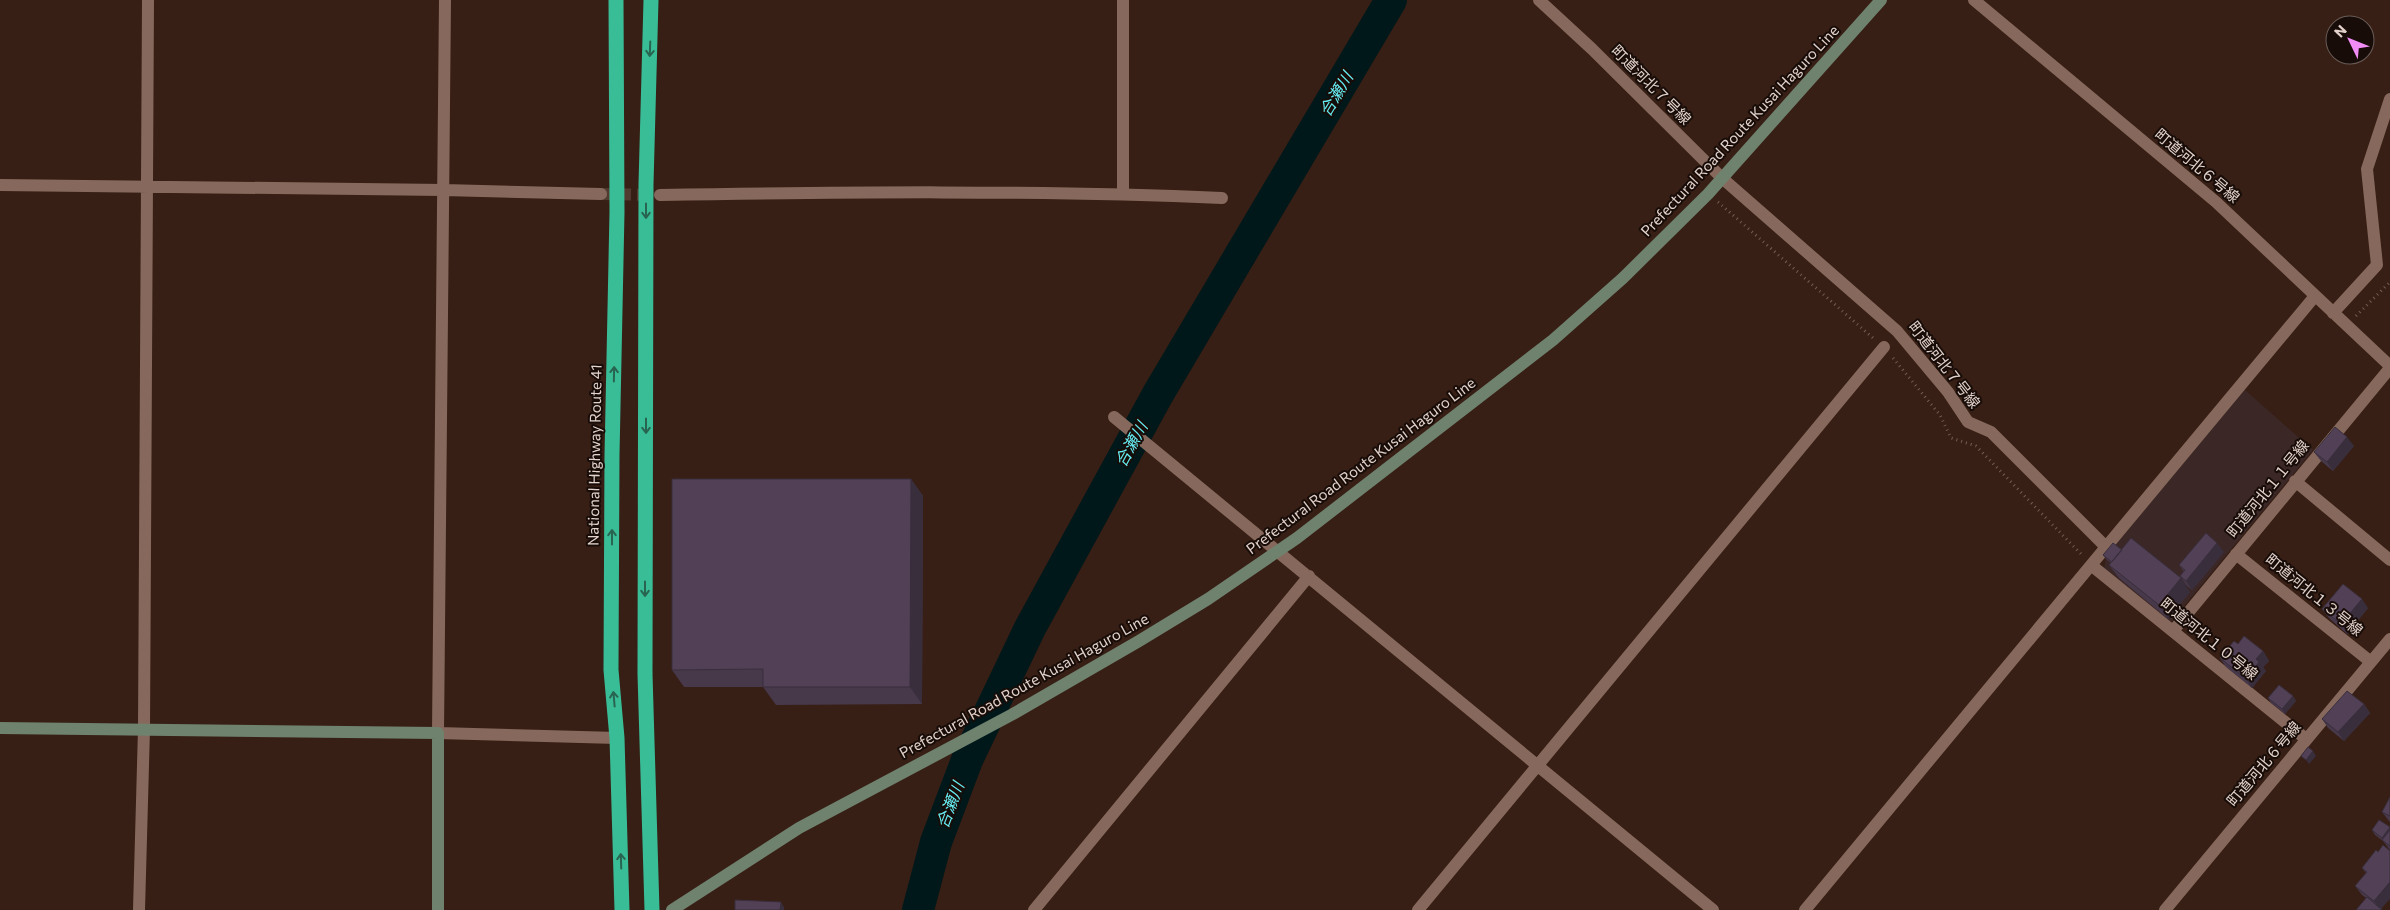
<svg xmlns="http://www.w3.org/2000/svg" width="2390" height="910" font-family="Commissioner,'Noto Sans JP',sans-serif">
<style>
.commercial{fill:#3b2726}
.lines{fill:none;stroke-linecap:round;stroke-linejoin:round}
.river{stroke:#00181a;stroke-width:32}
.street-tunnel{stroke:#513a30;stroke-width:12;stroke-dasharray:12 6;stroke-linecap:butt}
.path{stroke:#735d54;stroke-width:3;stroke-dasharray:1 4;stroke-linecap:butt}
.street{stroke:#86695c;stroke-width:12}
.secondary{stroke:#6f826e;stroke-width:12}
.highway{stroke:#39bd97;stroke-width:15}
.wall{fill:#47384a}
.shaded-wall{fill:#392e3c}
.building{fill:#524156;stroke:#392e3c}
.oneway{stroke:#286450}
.labels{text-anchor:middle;stroke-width:4;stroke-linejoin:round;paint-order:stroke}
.street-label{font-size:15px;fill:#e3d2cb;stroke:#170c08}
.water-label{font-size:16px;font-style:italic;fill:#66eff4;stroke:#170c08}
</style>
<rect width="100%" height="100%" fill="#371f15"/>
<!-- commercial -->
<path class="commercial" d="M2244 389 2313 450 2170 623 2104 569 2106 556Z"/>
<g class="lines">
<!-- river -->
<path class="river" d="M918 910 936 842 967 760 1030 628 1158 394 1391 0"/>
<!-- street-tunnel -->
<path class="street-tunnel" d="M601 194 655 195"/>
<!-- path -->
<path class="path" d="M1718 202 1873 338
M2356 316 2390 282
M1893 358 1940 415 1951 438 1976 446 2081 554"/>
<!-- street -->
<path class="street" d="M445 0 438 733 617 738
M1123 0V193
M1539 0 1592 49 1722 178 1897 331 1948 392 1968 422 1991 432 2106 547 2315 296
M1974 0 2216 202 2390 366
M0 185 444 190 601 194
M660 195C847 192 1035 190 1222 198
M2333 313 2377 265 2367 169 2390 99
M1114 417 1713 910
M2295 481 2390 560
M2236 554 2371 662
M2091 565 2306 739
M2173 631 2390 368
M139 910 144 729 148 0
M1034 910 1309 576
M1418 910 1884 347
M1805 910 2106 547
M2165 910 2390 639"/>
<!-- secondary -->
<path class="secondary" d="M0 728 438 733V910
M672 910 799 828 1013 714 1139 641 1208 599 1297 538 1553 340 1623 278 1708 194 1881 0"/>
<!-- highway -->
<path class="highway" d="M616 0 617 212 612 455 611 670 617 738 622 910
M651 0 646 184 645 674 652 910"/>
</g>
<!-- wall -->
<path class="wall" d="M2354 446 2333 471 2321 461 2314 452Z
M911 479 923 496 922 704 776 705 763 687H684L672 670Z
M2122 550 2190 592 2168 619 2119 578 2109 565 2111 563 2106 559 2103 555Z
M2224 552 2192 590 2186 585 2180 576 2184 572 2179 565Z
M2368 608 2347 634 2329 618 2322 609Z
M2238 644 2263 651 2269 661 2263 667 2266 671 2252 688 2226 667 2220 658Z
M2293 696 2296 701 2285 714 2271 703 2268 698Z
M2364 704 2370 713 2344 741 2328 728 2322 719Z
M2390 797V822L2389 821 2382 812Z
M2379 820 2390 828V850L2383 841 2375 835 2372 830Z
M2378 852 2382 909 2362 895 2355 886 2366 873 2362 868Z"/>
<!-- shaded-wall -->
<path class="shaded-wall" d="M2347 437 2354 446 2333 471 2327 462Z
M911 479 923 496 922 704 910 687Z
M2217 543 2224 552 2192 590 2186 581Z
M2181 578 2190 592 2168 619 2159 605Z
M2362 599 2368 608 2347 634 2341 624Z
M2263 651 2269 661 2263 667 2266 671 2252 688 2246 679 2256 659Z
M2293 696 2296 701 2285 714 2282 709Z
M2364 704 2370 713 2344 741 2338 732Z
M2313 751 2316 756 2309 764 2306 760Z
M2390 827V836L2385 842 2382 838Z
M2390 882V899L2380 910 2374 901Z
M781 902 784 907V910H780Z"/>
<!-- building -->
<path class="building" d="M2335 427 2347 437 2327 462 2314 452Z
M672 479H911L910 687H763V669L672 670Z
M2206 533 2217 543 2186 581 2180 576 2185 570 2179 565Z
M2131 538 2181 578 2159 605 2109 565Z
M2113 543 2122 550 2112 562 2103 555Z
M2343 584 2362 599 2341 624 2322 609Z
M2244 636 2263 651 2256 659 2259 662 2246 679 2220 658 2234 641 2238 644Z
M2279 685 2293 696 2282 709 2268 698Z
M2347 691 2364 704 2338 732 2322 719Z
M2308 747 2313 751 2306 760 2301 756Z
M2390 797V816L2382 812Z
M2379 820 2390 827 2382 838 2372 830Z
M2390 830V846L2382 840Z
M2383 845 2390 851V882L2374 901 2355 886 2367 872 2362 868 2376 850 2378 852Z
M2367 897 2382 910H2356Z
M735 900 781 902 780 910H735Z"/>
<!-- one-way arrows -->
<defs><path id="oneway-shaft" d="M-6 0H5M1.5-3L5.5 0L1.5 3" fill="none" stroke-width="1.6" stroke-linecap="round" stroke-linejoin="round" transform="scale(1.25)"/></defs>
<g class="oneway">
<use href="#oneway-shaft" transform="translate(650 49) rotate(92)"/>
<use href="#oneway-shaft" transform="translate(646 211) rotate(90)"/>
<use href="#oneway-shaft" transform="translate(614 374) rotate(-89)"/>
<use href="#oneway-shaft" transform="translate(646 426) rotate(90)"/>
<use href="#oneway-shaft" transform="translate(612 537) rotate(-90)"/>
<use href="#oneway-shaft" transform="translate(645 589) rotate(90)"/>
<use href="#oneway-shaft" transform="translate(614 699) rotate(-95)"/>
<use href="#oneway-shaft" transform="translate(621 861) rotate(-92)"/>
</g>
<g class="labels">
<!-- street labels -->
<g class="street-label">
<text transform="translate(1651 85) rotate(45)" y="5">町道河北７号線</text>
<text transform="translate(1740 131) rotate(-47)" y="5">Prefectural Road Route Kusai Haguro Line</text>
<text transform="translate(2197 166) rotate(40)" y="5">町道河北６号線</text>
<text transform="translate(1944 365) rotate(52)" y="5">町道河北７号線</text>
<text transform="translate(595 455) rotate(-89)" y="5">National Highway Route 41</text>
<text transform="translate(1361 466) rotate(-37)" y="5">Prefectural Road Route Kusai Haguro Line</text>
<text transform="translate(2268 489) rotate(-51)" y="5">町道河北１１号線</text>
<text transform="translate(2314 595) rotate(39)" y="5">町道河北１３号線</text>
<text transform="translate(2209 639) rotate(39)" y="5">町道河北１０号線</text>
<text transform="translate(1024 686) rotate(-29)" y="5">Prefectural Road Route Kusai Haguro Line</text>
<text transform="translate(2264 764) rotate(-50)" y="5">町道河北６号線</text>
</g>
<!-- water labels -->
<g class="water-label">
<text transform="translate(1336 94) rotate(-59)" y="6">合瀬川</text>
<text transform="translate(1131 444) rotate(-61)" y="6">合瀬川</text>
<text transform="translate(950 805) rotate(-69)" y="6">合瀬川</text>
</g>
</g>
<!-- north arrow -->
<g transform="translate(2350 40) rotate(313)"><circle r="24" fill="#170c08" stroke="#695b56"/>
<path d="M0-4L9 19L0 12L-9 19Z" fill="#f18bf5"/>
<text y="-8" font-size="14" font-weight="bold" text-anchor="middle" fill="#e3d2cb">N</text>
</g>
</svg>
